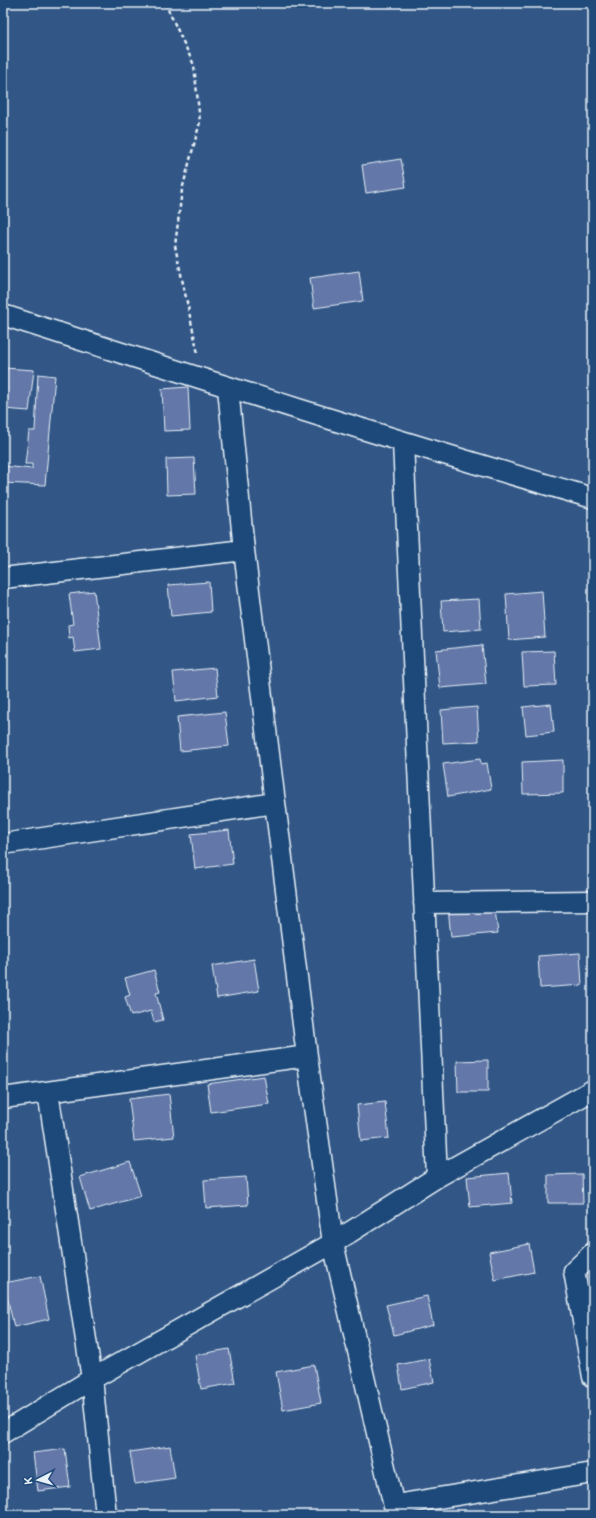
<svg xmlns="http://www.w3.org/2000/svg" width="596" height="1518" font-family="'Balsamiq Sans',sans-serif">
<style>
.building{fill:#6377a8;stroke:#e8f1f8}
.lines{fill:none;stroke-linecap:round;stroke-linejoin:round}
.minor-casing{stroke:#e8f1f8;stroke-width:23}
.path{stroke:#e8f1f8;stroke-width:2.5;stroke-dasharray:4 3;stroke-linecap:butt}
.minor{stroke:#1f4a7a;stroke-width:20}
</style>
<rect width="100%" height="100%" fill="#325787"/>
<filter id="ink" filterUnits="userSpaceOnUse"><feTurbulence type="fractalNoise" baseFrequency=".025" numOctaves="2"/><feDisplacementMap in="SourceGraphic" scale="8" xChannelSelector="R" yChannelSelector="G"/><feConvolveMatrix kernelMatrix="1 2 1 2 8 2 1 2 1" color-interpolation-filters="sRGB"/></filter>
<g filter="url(#ink)">
<!-- building -->
<path class="building" d="M401 159 406 187 366 193 362 165Z
M359 271 363 301 314 308 310 278Z
M4 368 34 370 29 411 3 409Z
M38 374 55 376 45 485 3 483V466L32 469V464H25L29 431H35Z
M188 387 190 430 164 431 162 389Z
M194 458 196 494 167 495 166 459Z
M209 582 211 612 171 616 168 585Z
M94 591 101 649 75 652 73 637 69 638 68 625 73 624 69 594Z
M542 591 545 637 509 640 506 594Z
M479 599 481 629 443 632 441 601Z
M482 645 486 684 440 688 436 650Z
M554 651 556 685 524 686 522 652Z
M215 668 218 696 176 701 173 672Z
M551 704 554 732 526 735 523 707Z
M477 707 479 741 443 743 441 710Z
M225 712 229 746 180 751 177 717Z
M480 759 481 764 487 763 491 789 448 797 443 764Z
M563 760V793L523 794 522 762Z
M229 830 233 864 195 869 191 834Z
M494 902 498 933 451 937 448 907Z
M580 953 582 985 540 988 538 956Z
M254 959 259 991 217 998 212 966Z
M154 970 160 992 156 993 163 1020 154 1022 151 1011 131 1016 125 997 130 995 125 978Z
M488 1060V1092H458L457 1061Z
M264 1076 269 1104 211 1112 207 1084Z
M169 1094 174 1137 134 1141 129 1099Z
M385 1102 389 1138 361 1141 357 1105Z
M130 1162 141 1196 90 1211 80 1177Z
M509 1173 512 1203 470 1207 467 1177Z
M582 1174 583 1203H548V1175Z
M246 1177 248 1205 206 1208 204 1180Z
M529 1244 534 1272 495 1280 489 1252Z
M40 1276 49 1319 14 1327 4 1283Z
M427 1296 433 1325 394 1335 386 1305Z
M229 1349 235 1383 201 1389 195 1355Z
M429 1359 434 1382 402 1389 398 1365Z
M314 1365 321 1403 283 1410 276 1372Z
M170 1446 175 1478 135 1484 130 1452Z
M65 1449 70 1487 38 1491 33 1453Z
M3 1497 7 1508 3 1509Z
M452 1512 453 1515H434Z"/>
<g class="lines">
<!-- minor casing -->
<g class="minor-casing">
<path id="minor" d="M3 315C199 378 395 441 593 498
M228 388 244 550 275 803 307 1056 333 1243 396 1515
M403 442 437 1177
M3 578 244 550
M3 844 275 803
M424 903 593 901
M48 1092 92 1379 106 1515
M3 1098 307 1056
M593 1253 574 1271 593 1377
M3 1433 92 1379 333 1243 437 1177 593 1090
M395 1505 593 1473"/>
</g>
<!-- path -->
<path class="path" d="M165 3 194 65 200 122 182 190 175 246 198 354"/>
<!-- minor -->
<use href="#minor" class="minor"/>
</g>
</g>
<!-- margin -->
<rect width="596" height="1518" fill="none" stroke="#1f4a7a" stroke-width="16"/>
<rect x="8" y="8" width="580" height="1502" fill="none" stroke="#e8f1f8" stroke-width="1.5" filter="url(#ink)"/>
<!-- north arrow -->
<g transform="translate(38 1480) rotate(264)" stroke="#1f4a7a" stroke-width="3" paint-order="stroke">
<path d="M0-3L7 15L0 10L-7 15Z" fill="#e8f1f8"/>
<text y="-6" font-size="11" font-weight="bold" text-anchor="middle" fill="#e8f1f8">K</text>
</g>
</svg>
